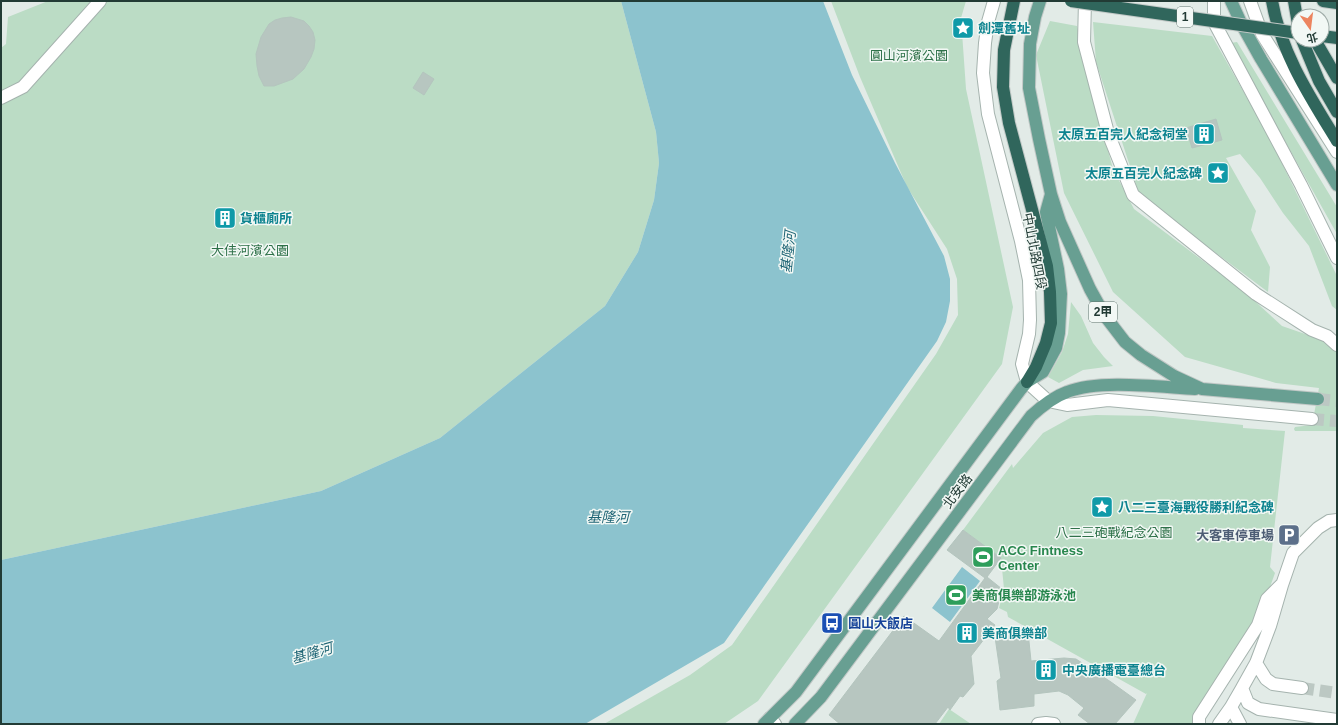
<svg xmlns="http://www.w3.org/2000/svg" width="1338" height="725" font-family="Helvetica,'Noto Sans TC',sans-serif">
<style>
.green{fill:#bbdcc5}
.water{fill:#8cc3ce}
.building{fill:#b7c6c0;stroke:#b4c5be}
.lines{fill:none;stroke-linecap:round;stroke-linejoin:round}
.minor-tunnel{stroke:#bcc8c3;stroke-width:12;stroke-dasharray:12 6;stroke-linecap:butt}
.major-tunnel{stroke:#bcc8c3;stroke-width:12;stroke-dasharray:12 6;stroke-linecap:butt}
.minor-casing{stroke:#a5b3ae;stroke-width:14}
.major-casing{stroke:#c1c8c6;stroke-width:14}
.highway-casing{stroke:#c1c8c6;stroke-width:14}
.minor{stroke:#fff;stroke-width:12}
.major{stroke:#689f92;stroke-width:12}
.highway{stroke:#30665c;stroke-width:12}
.highway-bridge-casing{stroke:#c1c8c6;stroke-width:14;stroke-linecap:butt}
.highway-bridge{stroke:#30665c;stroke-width:12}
.labels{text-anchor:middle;stroke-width:3;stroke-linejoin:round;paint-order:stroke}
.shield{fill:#f2f8f5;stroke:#60746f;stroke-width:1}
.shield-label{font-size:12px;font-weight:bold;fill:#223b35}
.culture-label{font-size:13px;font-weight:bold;fill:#0d838f;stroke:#f2f8f5;text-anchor:start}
.park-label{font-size:13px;fill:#2e7149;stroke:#f2f8f5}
.street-label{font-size:13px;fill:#223b35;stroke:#f2f8f5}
.service-label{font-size:13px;font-weight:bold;fill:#4e5e75;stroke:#f2f8f5;text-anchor:end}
.leisure-label{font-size:13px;font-weight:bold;fill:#27864d;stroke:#f2f8f5;text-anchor:start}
.transit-label{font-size:13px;font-weight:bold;fill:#164399;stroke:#f2f8f5;text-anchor:start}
.water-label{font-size:14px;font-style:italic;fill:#1f6575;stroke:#f2f8f5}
</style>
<rect width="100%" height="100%" fill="#e2ebe7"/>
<!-- green -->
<path class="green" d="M48 1H621L656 132 659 163 654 200 638 252 605 306 440 438 321 491 1 560V48L6 44 8 17Z
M831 1H966L961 18 966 89 1013 307 1002 364 758 701 724 724H604L690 675 732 645 936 354 958 315 957 279 947 249 907 187 860 77Z
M1050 21 1077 26 1088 75 1113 169 1134 209 1246 293 1282 326 1337 345V431H1295L1294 429 1295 427 1312 425 1319 388 1276 383 1185 357 1113 292 1064 193 1036 55Z
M1093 22 1212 36 1268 135 1337 276V310L1332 306 1309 246 1283 213 1260 178 1240 154 1226 158 1256 211 1251 230 1270 267 1268 292 1180 226 1139 194 1096 62Z
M1237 42 1337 207V234L1230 43Z
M1071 302 1081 316 1093 343 1104 357 1113 366 1083 370 1059 383 1048 377 1062 352 1068 334Z
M1096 415 1153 416 1243 425V428L1285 431 1270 567 1275 573 1251 640 1197 724H1133L1147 693 1146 694 1008 617 1007 612 999 608 1004 589 1001 558 963 530 1012 464 1013 468 1043 433 1072 417Z
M949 709 971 724H939Z"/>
<!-- water -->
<path class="water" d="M621 1H823L852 75 895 163 944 256 950 279V301L946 322 937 341 724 643 585 724H1V560L321 491 440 438 605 306 638 252 654 200 659 163 656 132Z
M962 567 980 581 950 622 932 608Z"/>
<!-- building -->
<path class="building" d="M291 17 304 21 309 26 313 32 315 40 314 49 311 57 304 69 293 79 274 86H264L259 76 257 66 256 54 261 37 269 24 275 20 282 18Z
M423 72 434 79 424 95 413 88Z
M1216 119 1222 140 1192 148 1186 128Z
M963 530 1001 558 987 577 1002 589 997 609 987 619 995 625 971 656 974 684 963 697 960 696 950 710 948 707 935 724H840L829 715 904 616 939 641 985 578 947 550Z
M1028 632 1031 661 1064 658 1076 659 1111 682 1136 700 1115 724H1090L1078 715 1084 708 1068 695 1059 691 1034 694V706L1000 710 997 681 1001 678 995 637Z"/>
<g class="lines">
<!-- minor-tunnel -->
<path class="minor-tunnel" d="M1312 419 1337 421
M1302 688 1337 693"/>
<!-- major-tunnel -->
<path class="major-tunnel" d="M1318 399 1337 401"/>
<!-- minor casing -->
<g class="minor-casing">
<path id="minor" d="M994 1 988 22 985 43 983 73 988 114 1021 241 1029 280 1030 320 1029 334 1022 364 1027 382 1048 401 1067 405 1108 400 1312 419
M1085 1 1084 42 1108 133 1133 195 1256 294 1312 330 1327 336 1337 345
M1214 1V22L1301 185 1337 258
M1250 1 1262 34 1337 152
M1 98 23 87 100 1
M1337 520 1329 521 1318 528 1293 553 1282 585 1270 626 1256 663 1242 688 1248 703 1259 709 1337 720
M1256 663 1266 679 1273 684 1302 688
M770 718 775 724
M1038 724 1046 723 1054 724
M1199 724V717L1258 625 1267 599 1281 585
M1219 724 1231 707
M1240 724 1231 707 1242 688"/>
</g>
<!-- major casing -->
<g class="major-casing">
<path id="major" d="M1040 1 1035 17 1030 44 1029 88 1039 139 1051 194 1060 222 1090 289 1105 316 1125 342 1141 355 1174 376 1202 389 1318 399
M1231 1 1242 25 1261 59 1337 185
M764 724 796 692 1021 389 1027 382 1043 372 1056 348 1059 333 1061 294 1058 269 1046 212 1051 194
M795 724 821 697 1031 416C1042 406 1053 397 1067 392 1100 379 1159 387 1195 389"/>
</g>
<!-- highway casing -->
<g class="highway-casing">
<path id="highway" d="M1014 1 1004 50 1003 87 1009 123 1047 266 1050 292 1051 323 1046 343 1036 367 1027 382
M1272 1C1281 53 1310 97 1337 141
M1294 1 1298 24
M1323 1 1337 3
M1322 36 1337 38
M1302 40 1319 81 1337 112
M1315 40 1337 78"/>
</g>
<!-- minor -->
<use href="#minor" class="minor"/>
<!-- major -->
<use href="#major" class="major"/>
<!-- highway -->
<use href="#highway" class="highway"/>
<!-- highway-bridge casing -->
<g class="highway-bridge-casing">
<path id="highway-bridge" d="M1071 1 1298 33"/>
</g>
<!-- highway-bridge -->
<use href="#highway-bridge" class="highway-bridge"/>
</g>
<!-- icons -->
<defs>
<g id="sight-square" transform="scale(1.15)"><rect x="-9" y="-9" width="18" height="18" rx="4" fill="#0f9aa8" stroke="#f2f8f5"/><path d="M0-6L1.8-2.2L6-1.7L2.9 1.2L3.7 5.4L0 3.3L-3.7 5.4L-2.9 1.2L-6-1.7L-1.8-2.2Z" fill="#fff"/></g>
<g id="building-square" transform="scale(1.15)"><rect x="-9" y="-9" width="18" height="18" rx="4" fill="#0f9aa8" stroke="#f2f8f5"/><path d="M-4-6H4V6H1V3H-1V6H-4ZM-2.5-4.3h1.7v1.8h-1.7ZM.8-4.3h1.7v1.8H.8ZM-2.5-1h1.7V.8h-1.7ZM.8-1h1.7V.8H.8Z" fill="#fff"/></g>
<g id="parking-square" transform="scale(1.15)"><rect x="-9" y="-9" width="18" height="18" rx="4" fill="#5c6f8a" stroke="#f2f8f5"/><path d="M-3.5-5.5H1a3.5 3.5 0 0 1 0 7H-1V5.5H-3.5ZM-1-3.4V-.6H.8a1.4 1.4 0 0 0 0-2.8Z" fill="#fff"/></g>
<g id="stadium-square" transform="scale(1.15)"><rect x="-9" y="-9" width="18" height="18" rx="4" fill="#2e9e5b" stroke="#f2f8f5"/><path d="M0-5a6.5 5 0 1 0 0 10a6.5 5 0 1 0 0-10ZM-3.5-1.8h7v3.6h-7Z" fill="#fff"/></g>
<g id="bus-square" transform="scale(1.15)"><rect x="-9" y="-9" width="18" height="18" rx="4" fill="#1a4fb4" stroke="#f2f8f5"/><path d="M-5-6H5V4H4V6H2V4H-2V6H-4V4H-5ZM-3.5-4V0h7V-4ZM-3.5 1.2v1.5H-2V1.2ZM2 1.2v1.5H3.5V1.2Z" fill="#fff"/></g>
</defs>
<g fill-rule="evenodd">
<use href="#sight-square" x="963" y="28"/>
<use href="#building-square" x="1204" y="134"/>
<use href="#sight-square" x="1218" y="173"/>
<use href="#building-square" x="225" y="218"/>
<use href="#sight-square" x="1102" y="507"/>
<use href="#parking-square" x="1289" y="535"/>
<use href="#stadium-square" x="983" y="557"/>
<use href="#stadium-square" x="956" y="595"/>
<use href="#bus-square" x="832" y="623"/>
<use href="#building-square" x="967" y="633"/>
<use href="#building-square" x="1046" y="670"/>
</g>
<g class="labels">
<!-- shield labels -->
<g class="shield">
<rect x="1177" y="7" width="16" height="20" rx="3"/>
<rect x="1089" y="302" width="28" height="20" rx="3"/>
</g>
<g class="shield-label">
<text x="1185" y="21">1</text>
<text x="1103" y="316">2甲</text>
</g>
<!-- culture labels -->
<g class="culture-label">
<text x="978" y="33">劍潭舊址</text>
<text x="1188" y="139" text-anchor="end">太原五百完人紀念祠堂</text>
<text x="1202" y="178" text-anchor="end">太原五百完人紀念碑</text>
<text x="240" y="223">貨櫃廁所</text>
<text x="1118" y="512">八二三臺海戰役勝利紀念碑</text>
<text x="982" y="638">美商俱樂部</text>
<text x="1062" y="675">中央廣播電臺總台</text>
</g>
<!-- park labels -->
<g class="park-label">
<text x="909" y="60">圓山河濱公園</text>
<text x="250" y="255">大佳河濱公園</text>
<text x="1114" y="537">八二三砲戰紀念公園</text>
</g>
<!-- street labels -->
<g class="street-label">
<text transform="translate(1035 251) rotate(79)" y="5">中山北路四段</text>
<text transform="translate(957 491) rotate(-53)" y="5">北安路</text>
</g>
<!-- service labels -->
<g class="service-label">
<text x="1274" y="540">大客車停車場</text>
</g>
<!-- leisure labels -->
<g class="leisure-label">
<text x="998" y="555">ACC Fintness<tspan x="998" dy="15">Center</tspan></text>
<text x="972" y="600">美商俱樂部游泳池</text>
</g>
<!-- transit labels -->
<g class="transit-label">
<text x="848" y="628">圓山大飯店</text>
</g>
<!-- water labels -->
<g class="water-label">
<text transform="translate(788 252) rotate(-84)" y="5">基隆河</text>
<text x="608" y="522">基隆河</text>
<text transform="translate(312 653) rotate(-16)" y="5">基隆河</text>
</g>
</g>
<!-- border -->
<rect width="1338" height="725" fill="none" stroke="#223b35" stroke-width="4"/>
<!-- north arrow -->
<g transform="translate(1310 28) rotate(166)"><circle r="19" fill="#f2f8f5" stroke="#9faca8"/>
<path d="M0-3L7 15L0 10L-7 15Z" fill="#ec845f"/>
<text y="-6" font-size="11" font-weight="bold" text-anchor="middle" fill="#223b35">北</text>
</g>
</svg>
